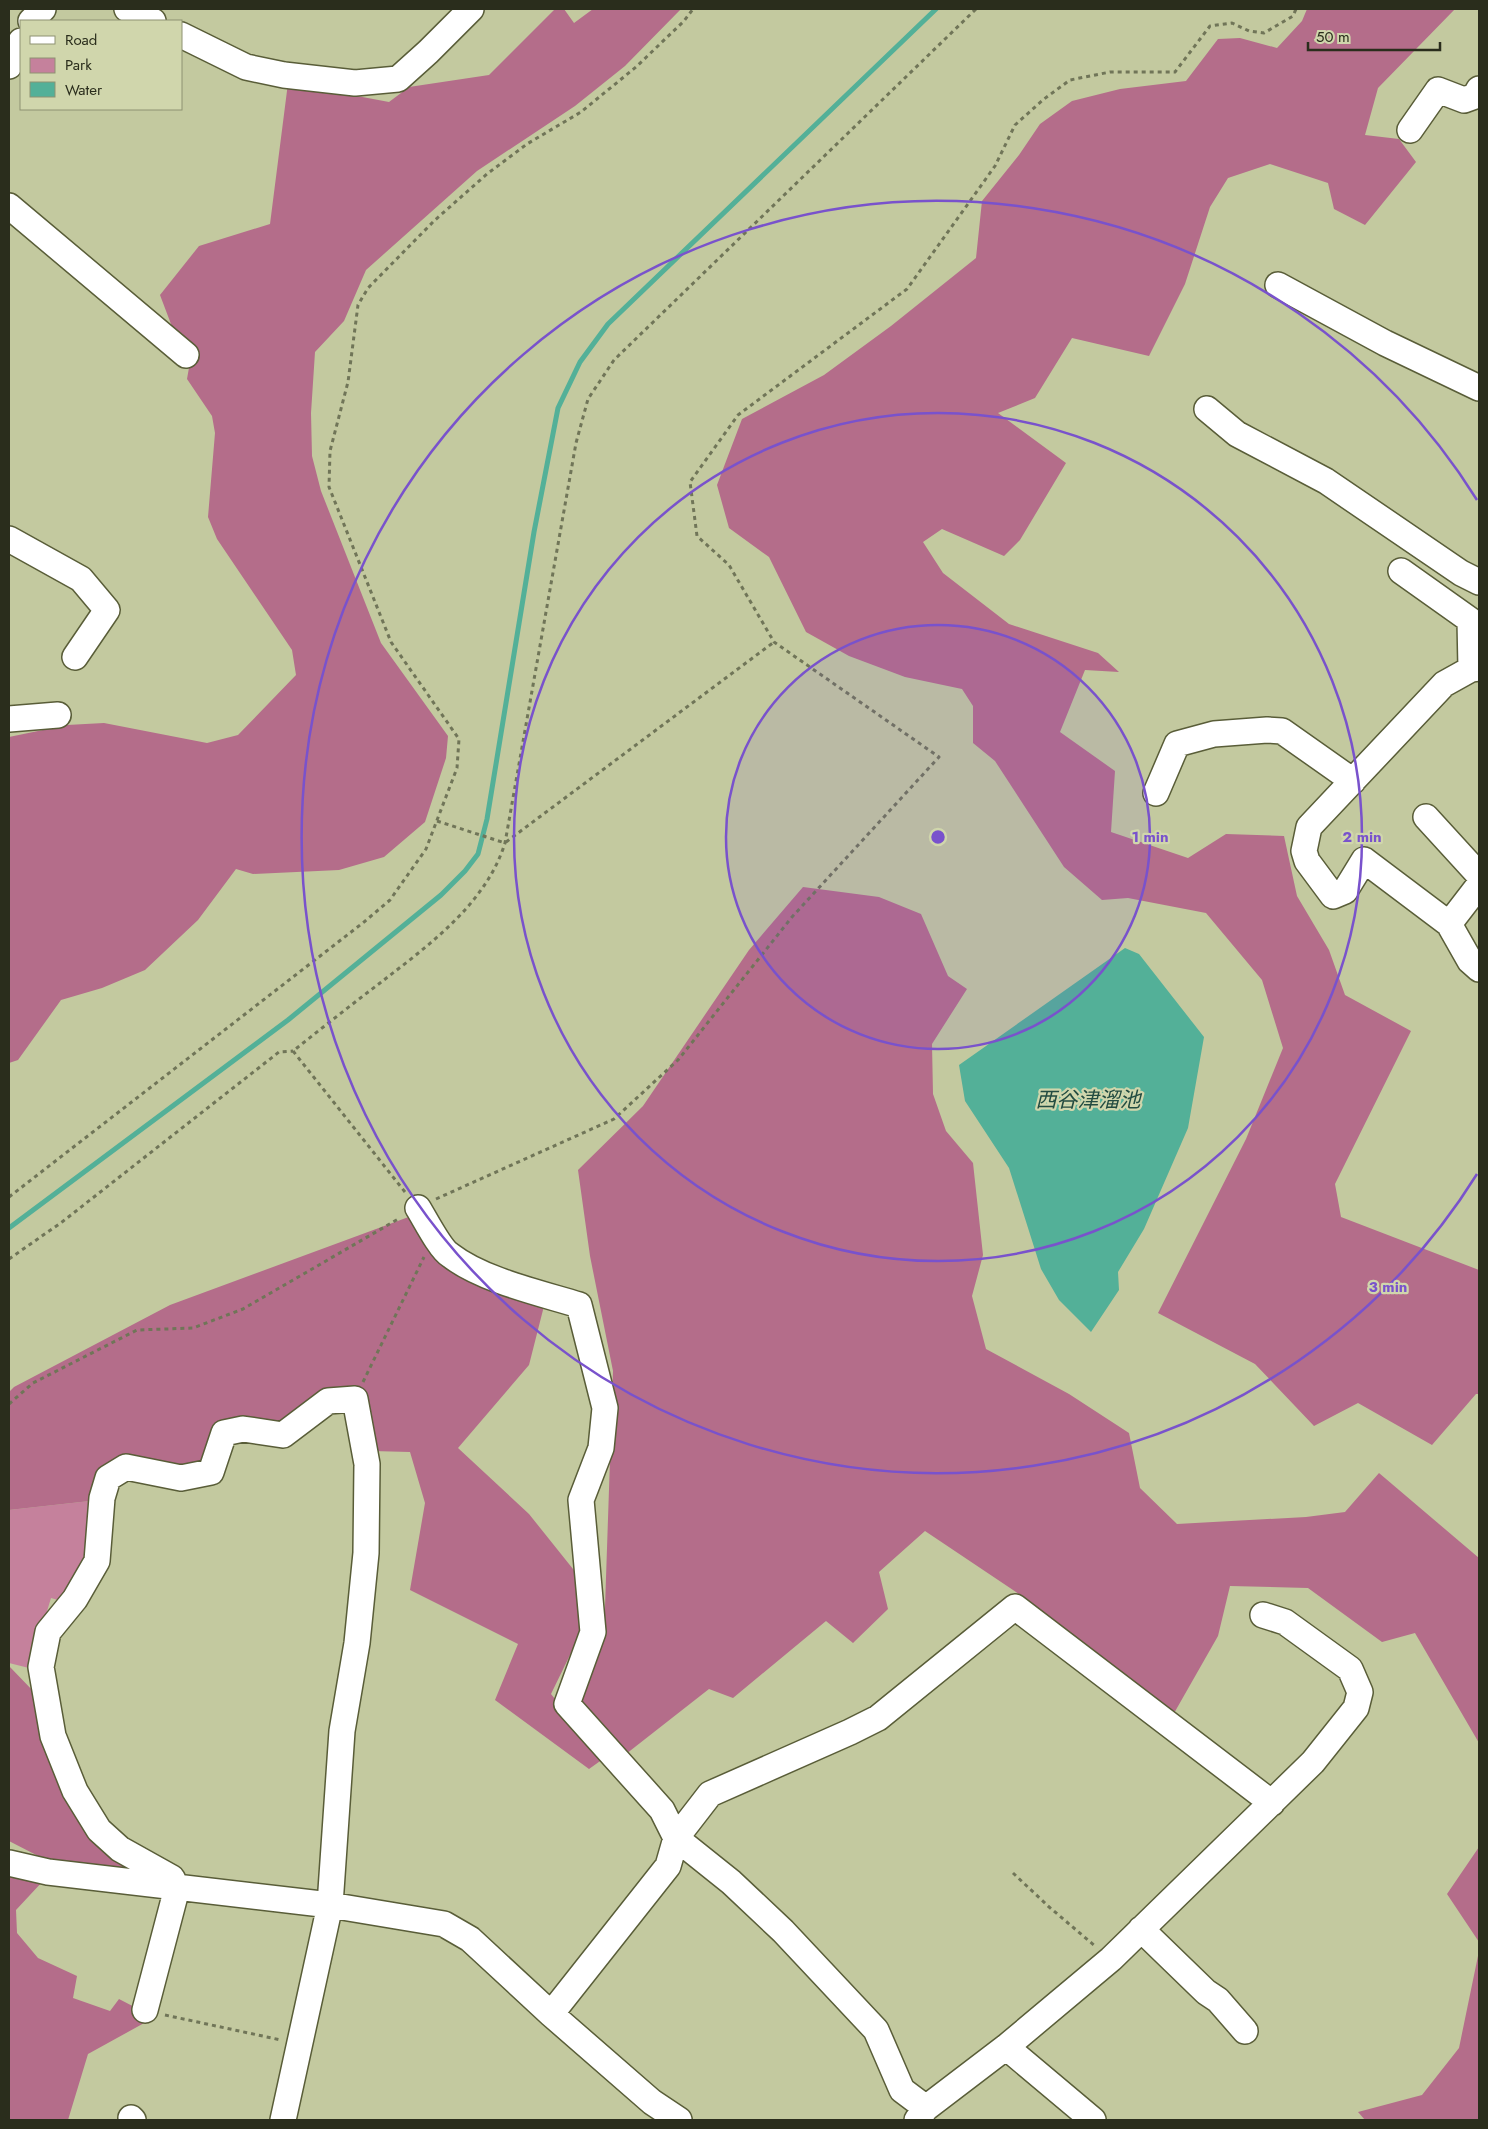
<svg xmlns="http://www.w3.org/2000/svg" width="1488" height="2129" font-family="Jost,'Noto Sans JP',sans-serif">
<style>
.green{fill:#c5819c}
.forest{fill:#b46d8a}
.water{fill:#53b098}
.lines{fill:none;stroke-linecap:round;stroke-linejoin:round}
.stream{stroke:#53b098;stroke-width:5}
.minor-casing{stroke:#595d38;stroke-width:28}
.path{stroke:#707558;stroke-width:3;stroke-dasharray:4 4;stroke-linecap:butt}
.minor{stroke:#fff;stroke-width:25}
.ring{fill:none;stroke:#7952cc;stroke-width:2.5}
.labels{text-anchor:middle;stroke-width:4.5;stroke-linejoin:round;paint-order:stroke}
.water-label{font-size:21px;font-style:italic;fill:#234c41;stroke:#d0d6ac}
.centre{fill:#7952cc;stroke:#d0d6ac;stroke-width:2.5}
.ring-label{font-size:15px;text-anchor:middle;font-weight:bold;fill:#7952cc;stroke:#d0d6ac;stroke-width:4.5;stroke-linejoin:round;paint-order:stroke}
</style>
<rect width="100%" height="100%" fill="#c3c99f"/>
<!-- green -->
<path class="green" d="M90 1501V1559L65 1602 51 1598 35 1651 37 1670 9 1663V1510Z"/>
<!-- forest -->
<path class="forest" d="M555 9H564L574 23 593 9H681L625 66 575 106 477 171 366 270 344 321 315 352 311 413 312 456 321 491 381 643 448 736 446 758 425 822 384 857 339 870 253 874 236 869 198 920 145 970 102 988 61 1000 18 1060 9 1063V737L67 725 104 723 207 743 238 735 296 675 292 650 217 539 208 517 215 433 212 416 187 379 190 362 174 332 160 295 199 246 270 224 288 83 389 102 409 87 489 75Z
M1307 9H1455L1378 88 1365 135 1399 139 1416 162 1365 225 1334 209 1328 183 1270 164 1228 178 1210 207 1185 284 1149 356 1072 338 1035 398 998 413 1066 463 1020 540 1004 556 942 529 923 542 943 573 1009 624 1098 653 1119 672 1085 670 1060 732 1115 771 1111 832 1188 858 1226 834 1284 836 1297 896 1329 950 1345 995 1411 1031 1335 1184 1341 1217 1479 1270V1394H1476L1432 1445 1358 1403 1314 1426 1255 1364 1158 1313 1246 1139 1283 1048 1262 980 1206 913 1128 898 1102 900 1064 867 995 761 973 743V706L962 689 905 677 849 656 806 632 769 557 729 528 717 485 742 419 824 375 891 326 976 258 982 201 1019 155 1040 124 1072 101 1120 89 1186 81 1218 39 1240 38 1277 48 1302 21Z
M803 887 879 897 921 914 948 976 967 989 932 1044 933 1094 946 1131 973 1163 983 1255 972 1296 986 1349 1069 1394 1129 1433 1140 1488 1177 1524 1306 1517 1345 1512 1379 1473 1479 1558V1743L1415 1633 1382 1642 1308 1588 1230 1586 1218 1636 1173 1715 1016 1592 925 1531 879 1572 888 1609 853 1643 826 1621 733 1698 709 1689 626 1754 579 1703 604 1637 613 1371 590 1256 578 1170 643 1106 749 950Z
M414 1215 544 1306 529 1365 458 1448 529 1514 585 1584 587 1620 551 1694 603 1759 589 1769 495 1700 518 1644 410 1590 425 1503 410 1452 372 1451 367 1393 337 1388 279 1423 223 1421 205 1462 182 1471 129 1458 90 1501 9 1510V1392L14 1387 170 1305Z
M9 1666 36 1694 91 1836 136 1869 44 1859 9 1841Z
M1479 1847V1942L1447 1894Z
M9 1875 43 1881 16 1910 17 1933 38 1958 77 1976 73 1998 110 2011 119 1999 144 2012 146 2022 88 2054 68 2120H9Z
M1479 1951V2120H1365L1358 2112 1422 2095 1459 2048Z"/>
<!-- water -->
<path class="water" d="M1125 948 1139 954 1204 1037 1188 1128 1144 1229 1118 1272 1119 1290 1091 1332 1059 1300 1041 1269 1009 1168 965 1101 959 1065Z"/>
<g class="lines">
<!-- stream -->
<path class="stream" d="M9 1228 288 1020 441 895 465 871 478 854 487 819 534 532 558 408 580 362 608 324 936 9"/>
<!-- minor casing -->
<g class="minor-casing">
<path id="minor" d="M127 9 153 21
M31 21 43 9
M181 35 246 67 284 75 355 83 398 79 428 52 471 9
M9 66 21 41
M1410 130 1438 90 1464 100 1475 96 1479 89
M9 206 186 355
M1278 285 1385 343 1479 388
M1207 409 1237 434 1326 481 1461 573 1479 582
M9 539 81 579 107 610 75 657
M1401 571 1470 620 1471 669
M1479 668 1471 669 1444 684 1309 827 1304 851 1307 861 1333 896 1345 891 1364 860 1449 924 1470 961 1479 969
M9 719 58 715
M1156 793 1177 744 1214 734 1267 730 1282 731 1353 781
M1426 817 1479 875
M1449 924 1479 885
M418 1208C425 1219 440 1249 450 1255 482 1280 540 1293 579 1305L605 1408 601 1448 581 1500 593 1632 567 1704 662 1810 676 1838 731 1882 783 1931 876 2030 902 2090 926 2108
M9 1863 48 1872 330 1905 444 1924 470 1939 551 2014 652 2102 679 2120
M1141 1929 1206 1992 1218 2000 1245 2031
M145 2010 177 1888 172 1878 120 1849 99 1830 75 1791 53 1736 41 1667 48 1632 75 1599 97 1561 102 1498 108 1478 126 1467 181 1478 211 1472 224 1433 243 1429 283 1435 328 1401 355 1399 367 1464 366 1553 357 1643 342 1731 330 1905 283 2120
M551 2014 668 1866 676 1838 710 1794 850 1732 878 1718 1015 1607 1272 1803
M1006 2047 1093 2120
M131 2118 133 2120
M917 2120 926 2108 1006 2047 1111 1959 1313 1762 1356 1708 1360 1692 1350 1669 1285 1622 1263 1615"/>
</g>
<!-- path -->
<path class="path" d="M437 821 505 843
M506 842 774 642
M405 1192 293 1051C322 1028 351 1005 380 983 429 945 486 904 505 843L576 443 588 399 614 360 976 9
M9 1197 364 922 390 900 426 849 457 768 459 739 391 642 329 487 330 451 348 382 358 305 368 288 435 220 487 174 527 144 581 112 636 67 684 21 693 9
M436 1199 614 1119 678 1060 792 917 939 757 774 642 729 565 697 536 690 482 738 415 907 289 995 166 1015 125 1044 99 1070 80 1110 72H1175L1210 26 1232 23 1249 31 1264 33 1293 16 1296 9
M9 1259 62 1222 279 1052 293 1051
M363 1382 424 1257
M9 1404 33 1383 137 1330 193 1328 243 1309 400 1218
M1013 1873 1048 1906 1095 1946
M165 2015 281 2040"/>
<!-- minor -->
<use href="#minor" class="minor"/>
</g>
<!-- distance rings -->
<circle cx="938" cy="837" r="212" fill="#7952cc" fill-opacity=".12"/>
<g class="ring">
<circle cx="938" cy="837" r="212"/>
<circle cx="938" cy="837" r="424"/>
<path d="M1477 1174A636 636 0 1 1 1477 500"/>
</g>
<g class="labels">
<!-- water labels -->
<g class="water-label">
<text x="1088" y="1107">西谷津溜池</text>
</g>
</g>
<circle cx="938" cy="837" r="8" class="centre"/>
<g class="ring-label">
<text x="1150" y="842">1 min</text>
<text x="1362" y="842">2 min</text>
<text x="1388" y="1292">3 min</text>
</g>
<!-- border -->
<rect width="1488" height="2129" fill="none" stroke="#2a2d1c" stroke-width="20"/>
<!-- legend -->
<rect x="20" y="20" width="162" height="90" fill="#d0d6ac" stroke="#8e9272"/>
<rect x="30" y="36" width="25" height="8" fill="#ffffff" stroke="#8e9272"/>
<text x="65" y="45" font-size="15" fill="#2a2d1c">Road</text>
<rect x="30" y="58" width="25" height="15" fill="#c5819c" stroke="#8e9272"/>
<text x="65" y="70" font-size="15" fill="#2a2d1c">Park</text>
<rect x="30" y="82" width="25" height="15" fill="#53b098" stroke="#8e9272"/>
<text x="65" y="95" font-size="15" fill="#2a2d1c">Water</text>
<!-- scale -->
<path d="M1308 42v8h132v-8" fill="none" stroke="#2a2d1c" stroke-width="2.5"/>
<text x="1316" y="42" font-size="15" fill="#2a2d1c" stroke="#d0d6ac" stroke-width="4" paint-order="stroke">50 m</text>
</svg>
